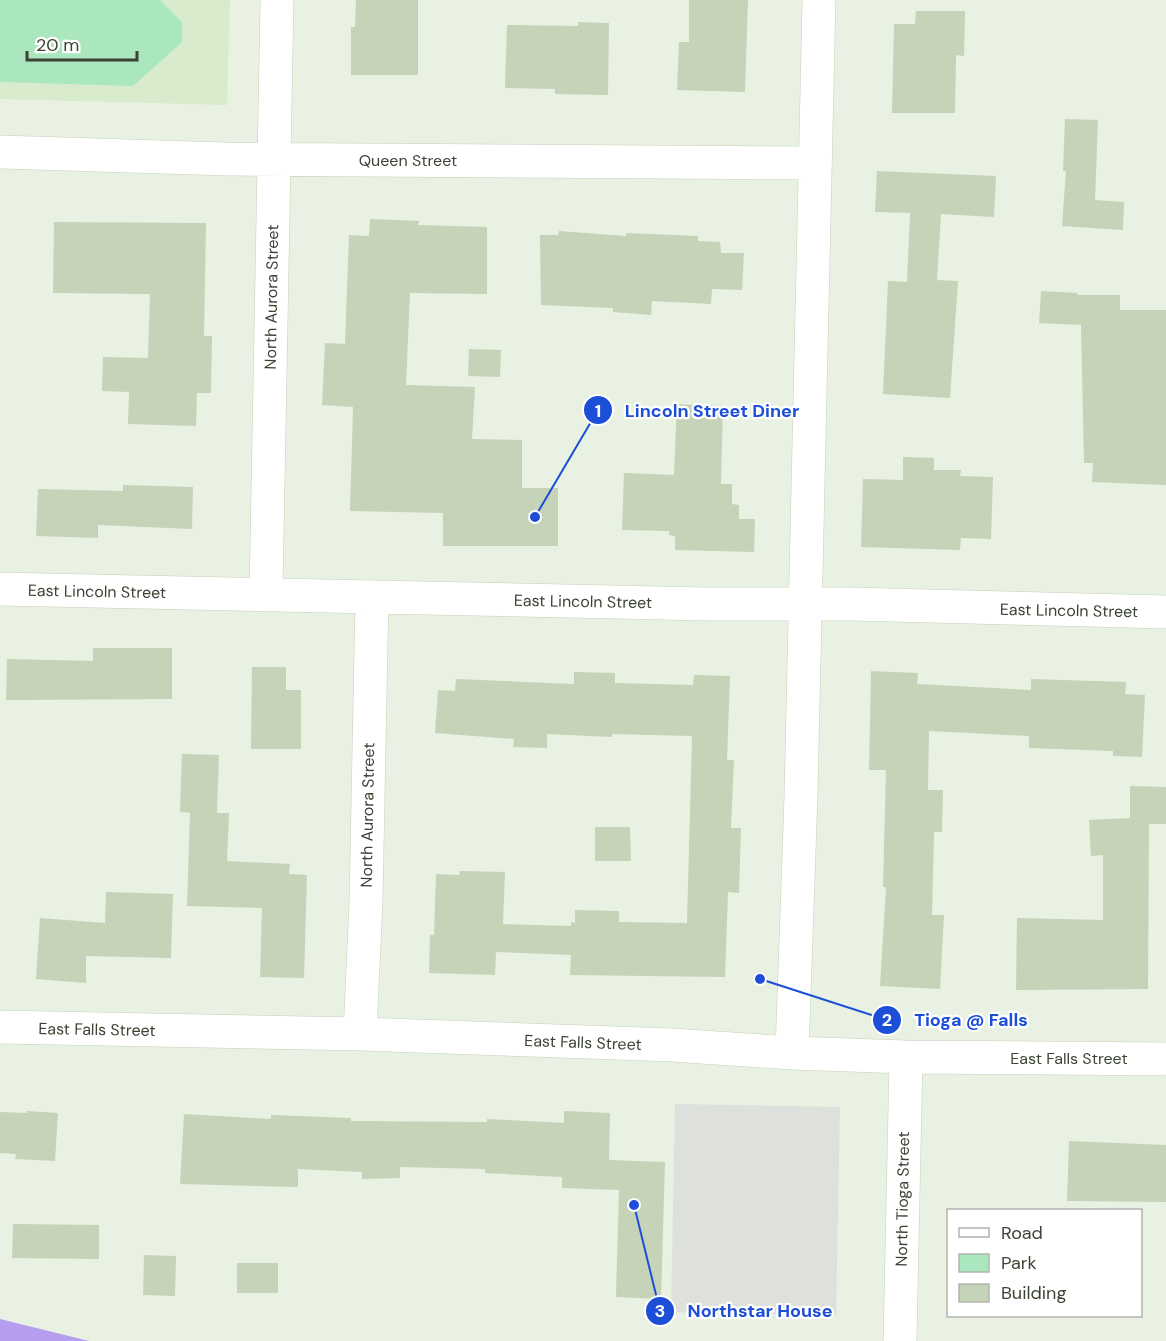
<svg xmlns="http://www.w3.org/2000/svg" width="1166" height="1341" font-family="'DM Sans',sans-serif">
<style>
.education{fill:#d8ebcc}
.green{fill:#aae7bf}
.parking{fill:#dee1db}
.water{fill:#b69df0}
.building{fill:#c5d3b8}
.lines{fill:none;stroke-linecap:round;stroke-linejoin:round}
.minor-casing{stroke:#c4d1b9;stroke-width:34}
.minor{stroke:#fff;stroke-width:33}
.labels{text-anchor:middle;stroke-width:4.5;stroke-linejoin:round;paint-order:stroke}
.street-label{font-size:16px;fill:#3b4333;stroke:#fff}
.leader{fill:none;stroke:#1d4ed8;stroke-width:2}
.callout-dot{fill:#1d4ed8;stroke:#fff;stroke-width:2}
.mark-label{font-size:18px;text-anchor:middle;font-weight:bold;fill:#fff}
.callout-label{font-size:18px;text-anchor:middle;font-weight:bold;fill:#1d4ed8;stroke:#fff;stroke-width:4.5;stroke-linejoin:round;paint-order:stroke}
</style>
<rect width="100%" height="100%" fill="#e8f1e2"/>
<!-- education -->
<path class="education" d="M0 0H230L227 105 0 99Z"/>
<!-- green -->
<path class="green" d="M0 0H160L182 22V42L133 86 0 82Z"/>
<!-- parking -->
<path class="parking" d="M675 1104 840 1107 836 1315 671 1312Z"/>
<!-- water -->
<path class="water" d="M0 1319 89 1341H0Z"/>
<!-- building -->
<path class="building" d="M356 0H418V75H351V27H355Z
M689 0H748L745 92 677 90 679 42H689Z
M916 11H965L964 56 956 55 955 113H892L894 24H915Z
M578 22 609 23 608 95 555 94V89L505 88 507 25 578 26Z
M1065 119 1098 120 1095 200 1124 202 1123 230 1062 226 1066 171H1063Z
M877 171 996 176 994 217 941 214 937 280 958 281 950 398 883 394 888 281 907 282 910 213 875 212Z
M370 219 419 221 418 225 487 227V294L410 293 406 385 475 387 472 439 522 440V488H558V546H443V513L350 511 353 407 322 405 325 343 345 344 349 235 369 236Z
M54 222 206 223 204 336H212L211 393H197L196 426 128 424 129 392 102 391 103 357 148 358 150 294 53 293Z
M559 231 626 236V233L698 236V241L720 242 721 253H744L742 290 712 289 711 304 652 301 651 315 613 312V308L541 305 540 235H558Z
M1041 291 1078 293 1077 295H1120V310H1166V485L1092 482 1093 463H1084L1081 325 1039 323Z
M469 349 501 350 500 377 468 376Z
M677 404 723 406 721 484H732V504L739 505V519H755L754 552 675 550V536L669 535V531L622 530 624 473 674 475Z
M903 457 934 458V470H961L960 476 993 477 991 539 961 538 960 550 861 547 863 479 903 480Z
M123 485 193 487 192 529 98 525V538L36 536 38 489 123 491Z
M93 648H172V699L6 700 7 659 93 661Z
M252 667H286V690H301V749H251Z
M871 671 918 673 917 684 1031 690V679L1126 682 1125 694 1145 695 1142 757 1113 756V751L1029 748V736L929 731 928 790H943L942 832H934L932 915H944L940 989 880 986 886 887H883L886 770H869Z
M574 672 615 673V683L693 685 694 675 730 676 727 760H734L731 828H741L739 893 728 892 725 977 570 975 571 955 496 952 495 975 429 973 430 935H434L436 874 459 875 460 871 505 872 503 924 571 926V922L575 923V910L619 911V922L687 923 692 736 612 734V737L547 734V748L513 747 514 739 435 733 438 690 455 691 456 679 574 684Z
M182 754 219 755 217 813H229L227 861 290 864 289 874 307 875 304 978 260 977 262 908 187 906 190 812 194 813 180 812Z
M1130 786 1166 787V824H1149L1148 989 1016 990 1017 918 1103 920V855L1091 856 1089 820 1130 818Z
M595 827H630L631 861H595Z
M106 892 173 894 171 958 86 956V983L36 979 40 918 105 923Z
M27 1111 58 1113 55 1161 15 1159 16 1154 0 1153V1112L27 1113Z
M564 1111 610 1113 609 1160 665 1162 661 1299 616 1297 619 1190 562 1188V1177L485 1173V1169L400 1167V1178L362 1179V1172L298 1169V1187L180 1184 184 1114 271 1119V1115L351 1118V1121L487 1122V1119L564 1123Z
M1069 1141 1166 1145V1202L1067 1201Z
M13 1224 99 1225V1259L12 1258Z
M144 1255 176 1256 175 1296 143 1295Z
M237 1263H278V1293H237Z"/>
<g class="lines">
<!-- minor casing -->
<g class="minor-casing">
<path id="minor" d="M0 152 226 159 815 163
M0 589 706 604H852L1166 612
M266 594 277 0
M0 1027 360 1034 672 1045 792 1053 906 1057 1166 1059
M360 1034 366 901 372 597
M792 1053 801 795 819 0
M900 1341 906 1057"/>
</g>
<!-- minor -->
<use href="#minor" class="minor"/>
</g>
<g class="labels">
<!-- street labels -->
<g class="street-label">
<text x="408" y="166">Queen Street</text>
<text transform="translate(271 297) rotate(-89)" y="6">North Aurora Street</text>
<text transform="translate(97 591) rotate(1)" y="6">East Lincoln Street</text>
<text transform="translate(583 601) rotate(1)" y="6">East Lincoln Street</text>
<text transform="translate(1069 610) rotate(1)" y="6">East Lincoln Street</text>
<text transform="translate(367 815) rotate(-89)" y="6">North Aurora Street</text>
<text transform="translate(97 1029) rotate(1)" y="6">East Falls Street</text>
<text transform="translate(583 1042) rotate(2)" y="6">East Falls Street</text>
<text x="1069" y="1064">East Falls Street</text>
<text transform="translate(902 1199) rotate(-89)" y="6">North Tioga Street</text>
</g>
</g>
<!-- callouts -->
<path class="leader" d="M535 517L598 410M760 979L887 1020M634 1205L660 1311"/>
<g class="callout-dot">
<circle cx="535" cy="517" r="6"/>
<circle cx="760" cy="979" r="6"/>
<circle cx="634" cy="1205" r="6"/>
<circle cx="598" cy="410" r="15"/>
<circle cx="887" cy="1020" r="15"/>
<circle cx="660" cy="1311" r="15"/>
</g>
<g class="mark-label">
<text x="598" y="417">1</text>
<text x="887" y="1026">2</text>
<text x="660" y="1317">3</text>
</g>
<g class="callout-label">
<text x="712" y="417">Lincoln Street Diner</text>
<text x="971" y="1026">Tioga @ Falls</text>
<text x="760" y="1317">Northstar House</text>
</g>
<!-- legend -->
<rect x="947" y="1209" width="195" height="108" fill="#ffffff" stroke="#b1b4ad" stroke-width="1.5"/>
<rect x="959" y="1228" width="30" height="9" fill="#ffffff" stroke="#b1b4ad" stroke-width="1.5"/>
<text x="1001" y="1239" font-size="18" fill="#3b4333">Road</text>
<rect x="959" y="1254" width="30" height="18" fill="#aae7bf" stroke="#b1b4ad" stroke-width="1.5"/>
<text x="1001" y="1269" font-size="18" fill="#3b4333">Park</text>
<rect x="959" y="1284" width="30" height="18" fill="#c5d3b8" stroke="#b1b4ad" stroke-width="1.5"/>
<text x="1001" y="1299" font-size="18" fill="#3b4333">Building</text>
<!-- scale -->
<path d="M27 51v9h110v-9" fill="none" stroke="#3b4333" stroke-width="3"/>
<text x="36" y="51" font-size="18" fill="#3b4333" stroke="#ffffff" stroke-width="4.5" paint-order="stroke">20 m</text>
</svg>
